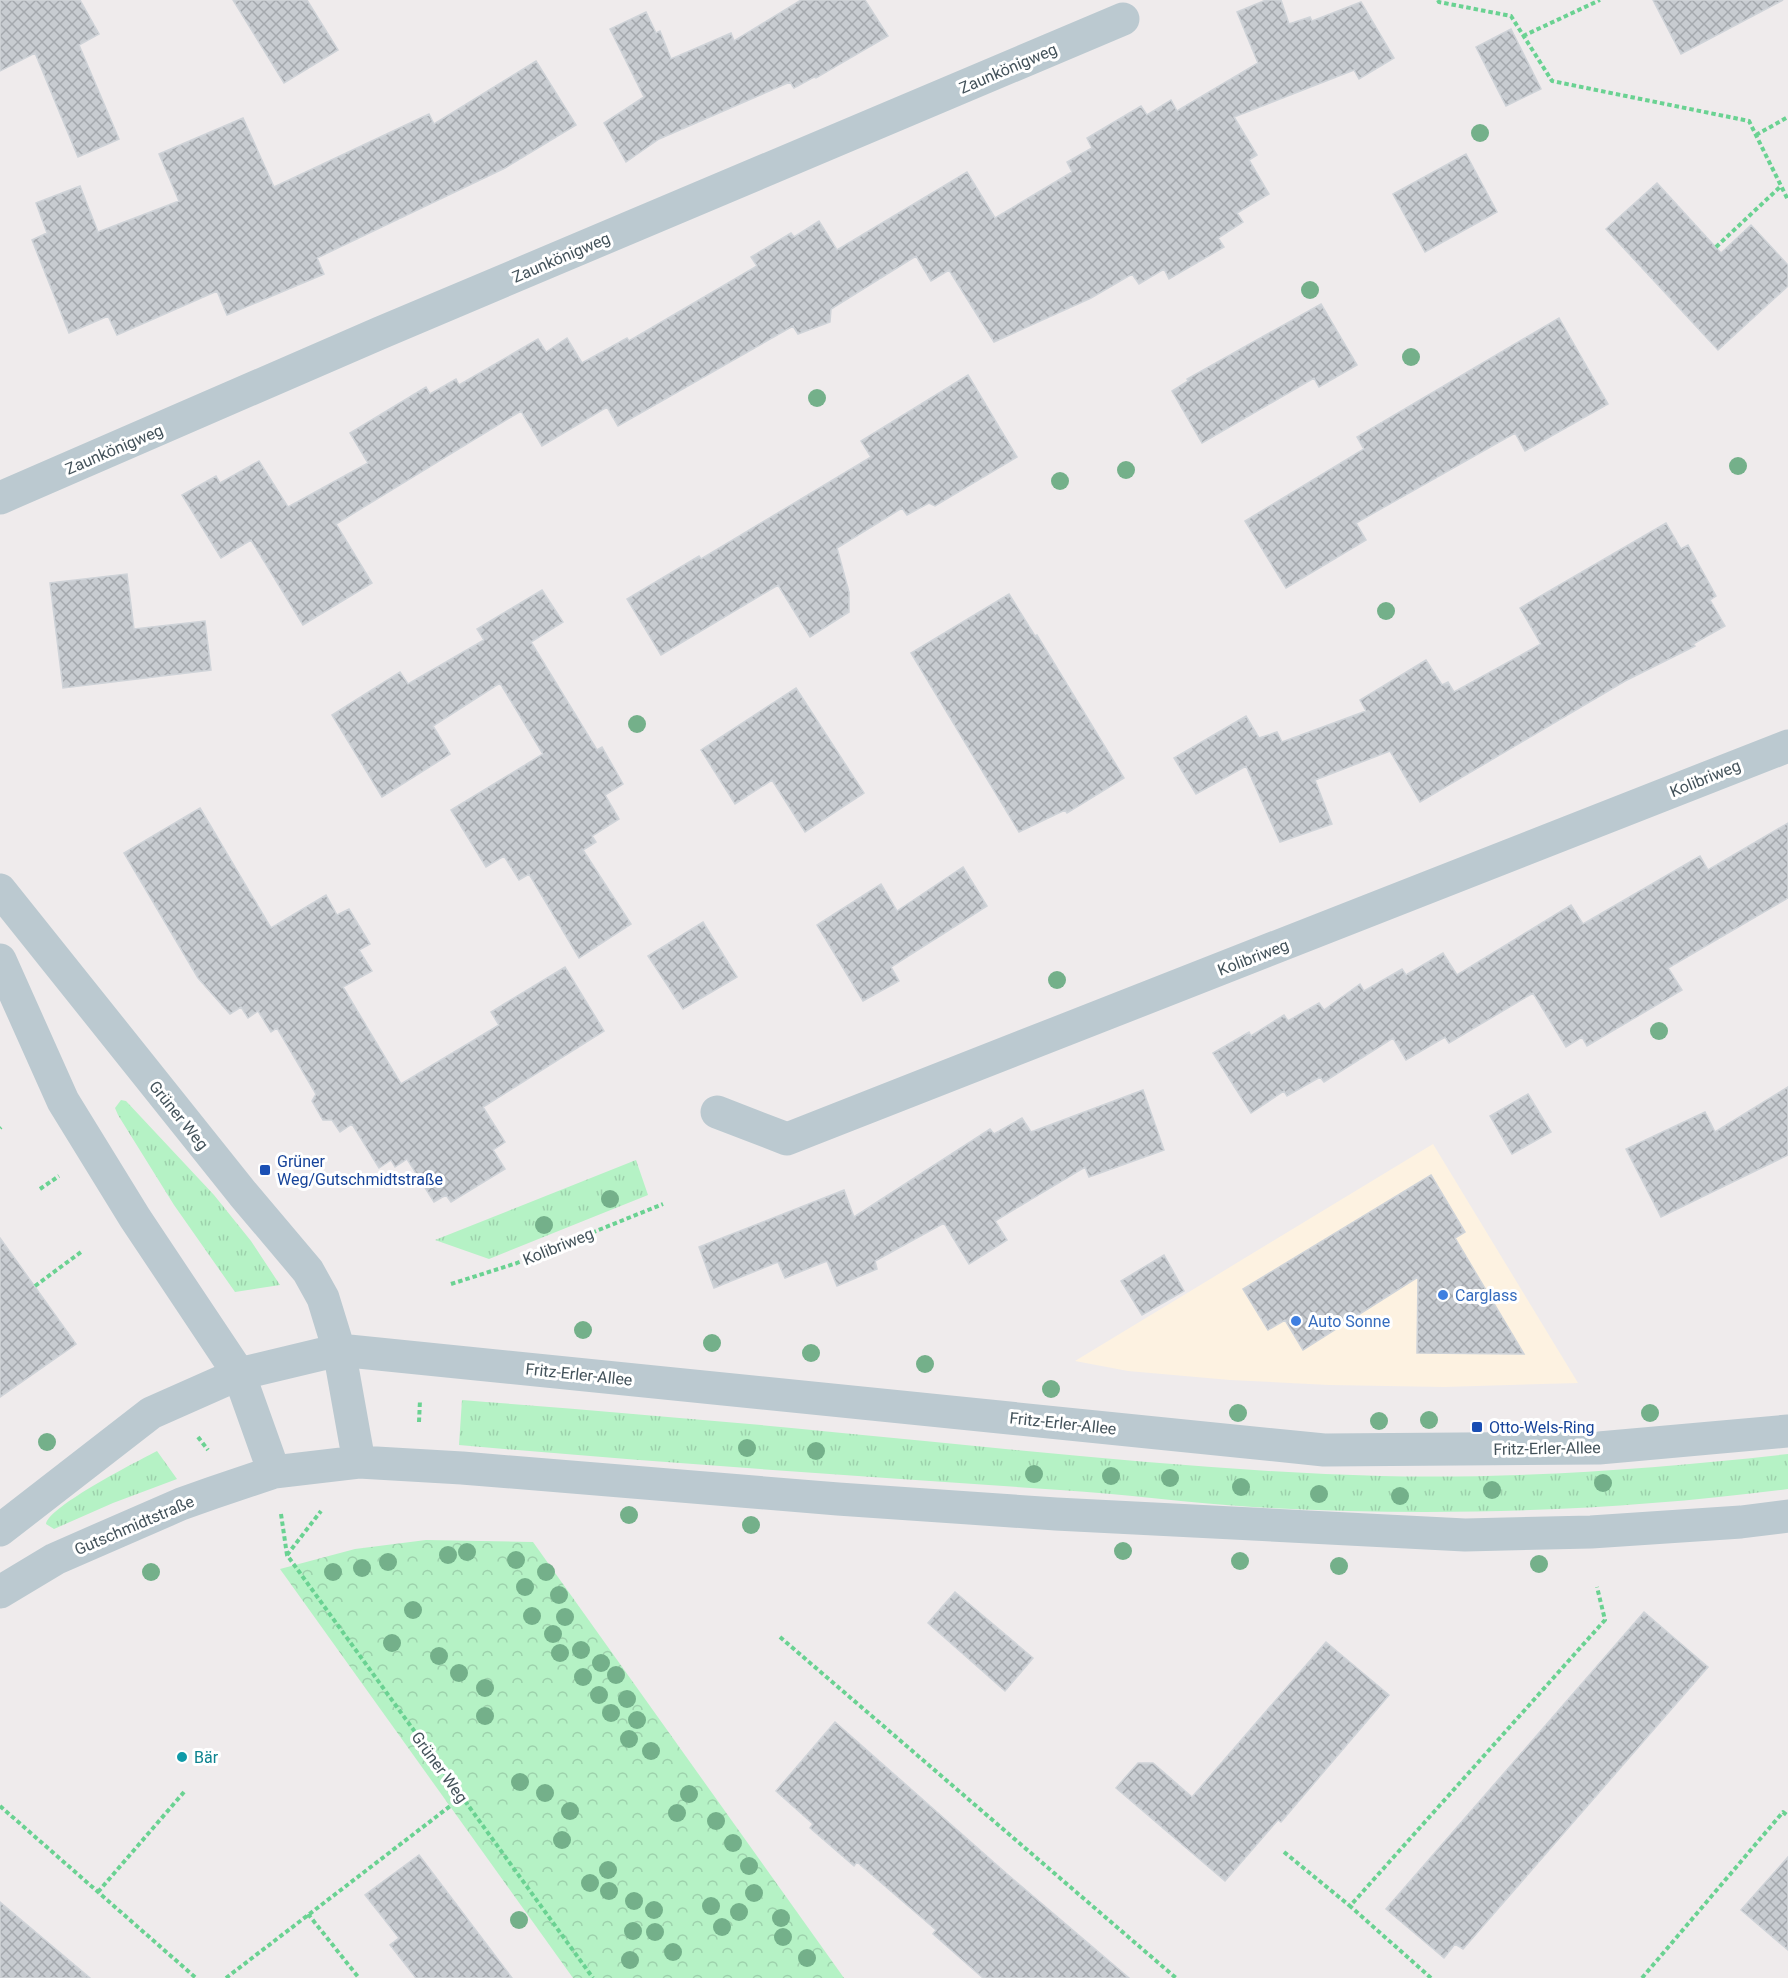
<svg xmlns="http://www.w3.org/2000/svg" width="1788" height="1978" font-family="Roboto,sans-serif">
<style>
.commercial{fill:#fdf2e1}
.grass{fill:url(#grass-tufts)}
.forest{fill:url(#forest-crowns)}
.building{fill:url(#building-cross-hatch);stroke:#cfd3d8;stroke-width:1.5}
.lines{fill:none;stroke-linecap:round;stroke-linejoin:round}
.path{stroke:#6ad292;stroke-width:4;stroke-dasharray:4.5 3;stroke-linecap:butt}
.minor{stroke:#bbc9d0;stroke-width:33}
.tree{fill:#74b08a}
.transit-dot{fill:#1a4fb4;stroke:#fff;stroke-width:2}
.shop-dot{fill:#3f7fe0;stroke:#fff;stroke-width:2}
.culture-dot{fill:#0f9aa8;stroke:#fff;stroke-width:2}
.labels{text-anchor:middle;stroke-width:6;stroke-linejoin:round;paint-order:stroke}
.street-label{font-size:16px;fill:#43525a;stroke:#fff}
.transit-label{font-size:16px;fill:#164399;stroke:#fff;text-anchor:start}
.shop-label{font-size:16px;fill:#366cbe;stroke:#fff;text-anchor:start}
.culture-label{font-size:16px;fill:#0d838f;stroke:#fff;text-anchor:start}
</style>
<defs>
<pattern id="grass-tufts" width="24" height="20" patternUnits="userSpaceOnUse" patternTransform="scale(1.5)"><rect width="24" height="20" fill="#b5f2c5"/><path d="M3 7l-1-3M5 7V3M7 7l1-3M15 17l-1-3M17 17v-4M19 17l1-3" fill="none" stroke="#9dd1ac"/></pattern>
<pattern id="forest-crowns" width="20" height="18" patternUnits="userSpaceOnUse" patternTransform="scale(1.5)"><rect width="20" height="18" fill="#b5f2c5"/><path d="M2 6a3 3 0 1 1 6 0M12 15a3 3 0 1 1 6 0" fill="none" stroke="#9dd1ac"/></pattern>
<pattern id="building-cross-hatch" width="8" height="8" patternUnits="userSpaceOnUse" patternTransform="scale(1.5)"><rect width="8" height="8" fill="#c8ccd1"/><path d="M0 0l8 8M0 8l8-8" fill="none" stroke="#a4a8ad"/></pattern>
</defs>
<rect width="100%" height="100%" fill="#efebec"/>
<!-- commercial -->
<path class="commercial" d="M1433 1144 1578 1383 1444 1387 1329 1385 1230 1380 1128 1371 1075 1361Z"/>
<!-- grass -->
<path class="grass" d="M121 1100 126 1101 214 1195 251 1241 280 1285 235 1292 174 1205 118 1115 115 1108Z
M636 1160 648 1195 489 1259 435 1240Z
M462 1400C589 1410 715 1420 842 1433 1021 1450 1201 1471 1381 1476 1517 1479 1653 1469 1788 1454V1489C1611 1512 1431 1517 1253 1507 1189 1503 1124 1494 1060 1490 859 1476 659 1463 459 1445Z
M157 1451 177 1479 113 1503 54 1529 46 1524C49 1506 138 1461 157 1451Z"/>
<!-- forest -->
<path class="forest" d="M426 1540 533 1542 844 1978H573L280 1569 355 1549Z"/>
<!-- building -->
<path class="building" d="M0 0H80L99 34 79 45 119 139 78 157 35 53 0 71Z
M233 0H307L338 50 284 83Z
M801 0H865L888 36 816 78 814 77 794 88 790 82 659 139 626 162 604 123 644 97 610 29 646 12 656 33 660 31 671 59 731 33 734 41Z
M1266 0H1281L1289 24 1310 17 1312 21 1361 2 1394 58 1359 79 1354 70 1234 117 1257 155 1249 160 1269 194 1237 213 1243 222 1218 238 1224 247 1169 279 1164 269 1139 284 1132 274 1091 298 994 342 949 270 931 281 916 256 831 309 830 322 798 334 793 326 618 426 607 407 542 446 521 411 336 524 372 583 303 625 251 540 221 558 182 495 216 476 220 483 259 461 288 507 368 463 350 433 426 387 430 394 456 379 459 385 538 339 546 352 567 338 582 363 627 338 629 341 757 266 751 257 791 233 794 237 819 221 837 250 967 172 995 218 1072 172 1067 162 1092 148 1087 138 1141 106 1147 115 1171 100 1177 111 1258 63 1237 12Z
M1653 0H1783L1681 54Z
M1511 29 1541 89 1506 106 1476 47Z
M536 61 576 125 505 168 317 258 324 274 227 315 217 291 117 335 108 316 69 333 32 240 47 233 36 203 80 186 98 232 179 201 159 154 243 118 274 187 429 114 434 124Z
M1466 154 1497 212 1425 252 1393 194Z
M1657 183 1721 253 1751 225 1788 265V286L1718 350 1606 229Z
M1321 304 1357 365 1319 387 1314 378 1202 443 1172 391 1188 381 1187 379Z
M1559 318 1608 404 1525 451 1515 433 1356 523 1366 540 1286 588 1245 521 1364 449 1357 437Z
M968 375 1017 457 935 506 929 503 907 515 902 508 837 548 849 592V612L810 637 778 585 661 655 627 599 699 556 701 559 871 457 861 441Z
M1666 523 1681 549 1688 545 1716 596 1710 600 1725 626 1693 644 1695 646 1625 681 1420 802 1390 751 1315 780 1332 824 1280 842 1246 766 1196 794 1174 758 1246 716 1259 738 1277 732 1282 742 1366 711 1360 700 1426 660 1442 685 1448 682 1454 692 1541 644 1520 608Z
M127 574 134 629 205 621 211 670 63 688 50 583Z
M542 590 563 622 531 642 597 750 602 747 623 784 605 795 619 819 592 836 596 842 583 850 631 924 579 958 529 874 519 880 504 856 486 867 451 810 543 754 500 683 433 726 450 754 382 797 332 715 400 672 408 684 484 640 477 629Z
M1009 594 1035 636 1037 635 1124 778 1067 813 1065 810 1019 832 911 653Z
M796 688 864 793 805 832 772 780 735 804 701 750Z
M200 808 271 928 326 895 337 915 349 909 370 944 359 950 372 971 343 987 401 1084 499 1025 491 1012 565 967 604 1031 483 1107 505 1142 493 1150 505 1169 451 1202 446 1195 434 1202 407 1159 395 1167 391 1160 379 1168 352 1124 340 1132 332 1120H323L312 1101 316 1094 277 1028 271 1032 258 1011 248 1018 241 1007 230 1014 198 978 124 853Z
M1788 823V898L1668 968 1682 990 1587 1046 1582 1037 1566 1047 1533 993 1449 1043 1445 1037 1406 1060 1393 1038 1324 1082 1320 1077 1287 1096 1284 1091 1251 1113 1213 1053 1249 1032 1251 1036 1284 1015 1288 1021 1319 1003 1324 1010 1360 984 1364 991 1402 969 1406 975 1443 953 1457 975 1571 905 1583 924 1700 856 1708 870Z
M963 867 987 906 891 967 899 981 863 1001 817 925 881 884 897 911Z
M703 922 737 977 683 1009 648 956Z
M1788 1087V1155L1661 1217 1626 1149 1705 1112 1715 1132Z
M1143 1090 1164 1150 1089 1177 1085 1167 995 1221 1007 1240 969 1264 944 1223 875 1261 877 1269 837 1286 827 1261 785 1278 778 1262 714 1288 699 1247 844 1190 854 1217 990 1129 994 1134 1022 1118 1031 1132Z
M1528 1094 1551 1132 1512 1154 1490 1116Z
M1431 1175 1465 1232 1455 1238 1524 1354 1417 1353 1418 1277 1303 1350 1285 1320 1268 1330 1243 1289Z
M0 1238 76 1344 0 1397Z
M1164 1255 1184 1291 1142 1315 1121 1281Z
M955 1592 1033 1658 1005 1691 928 1623Z
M1644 1612 1708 1667 1463 1949 1455 1944 1444 1958 1386 1909Z
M1326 1642 1389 1695 1281 1822 1278 1820 1225 1881 1116 1788 1138 1763H1153L1192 1797Z
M835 1722 1007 1874 1129 1978H983L933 1934 936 1930 857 1862 854 1866 810 1828 813 1824 776 1791Z
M419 1855 484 1941 512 1978H416L390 1945 399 1938 365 1895Z
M1788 1857V1950L1741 1910Z
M0 1902 90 1978H0Z"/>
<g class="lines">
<!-- path -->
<path class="path" d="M1438 0 1439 2 1511 16 1552 81 1749 121 1788 200
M1523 36 1600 0
M1756 135 1788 117
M1716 247 1781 186
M0 1128 1 1127
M40 1189 59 1176
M451 1284 517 1263 663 1204
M35 1286 81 1252
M419 1422 420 1400
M198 1437 208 1450
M281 1514 287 1555 593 1978
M287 1555 321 1511
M780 1637 1176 1978
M0 1806 196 1978
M1284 1852 1350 1906
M98 1892 184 1792
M308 1914 359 1978
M226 1978 462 1797
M1431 1978 1350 1906 1605 1620 1597 1587
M1642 1978 1783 1812 1788 1816"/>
<!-- minor -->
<path class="minor" d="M0 498 380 333 1123 19
M0 890 243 1194 308 1271 323 1298 339 1350 359 1462
M0 960 63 1101 135 1218 239 1374 274 1472
M717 1112 787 1139 1788 746
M0 1530 151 1413 239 1374 339 1350 1324 1450 1599 1448 1788 1431
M0 1592 55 1559 181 1504 212 1493 274 1472 359 1462 462 1468 838 1499 1056 1514 1465 1535 1591 1532 1741 1522 1788 1516"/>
</g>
<!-- trees -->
<g class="tree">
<circle cx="1480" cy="133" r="9"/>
<circle cx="1310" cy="290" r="9"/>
<circle cx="1411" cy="357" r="9"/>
<circle cx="817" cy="398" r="9"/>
<circle cx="1738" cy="466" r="9"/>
<circle cx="1126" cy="470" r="9"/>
<circle cx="1060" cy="481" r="9"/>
<circle cx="1386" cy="611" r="9"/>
<circle cx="637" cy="724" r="9"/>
<circle cx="1057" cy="980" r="9"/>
<circle cx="1659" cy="1031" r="9"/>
<circle cx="610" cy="1199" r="9"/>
<circle cx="544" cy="1225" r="9"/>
<circle cx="583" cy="1330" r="9"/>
<circle cx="712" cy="1343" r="9"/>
<circle cx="811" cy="1353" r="9"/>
<circle cx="925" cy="1364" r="9"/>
<circle cx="1051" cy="1389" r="9"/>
<circle cx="1238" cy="1413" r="9"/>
<circle cx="1650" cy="1413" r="9"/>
<circle cx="1429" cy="1420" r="9"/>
<circle cx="1379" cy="1421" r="9"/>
<circle cx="47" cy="1442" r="9"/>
<circle cx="747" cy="1448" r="9"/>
<circle cx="816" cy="1451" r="9"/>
<circle cx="1034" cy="1474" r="9"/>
<circle cx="1111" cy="1476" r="9"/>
<circle cx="1170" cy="1478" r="9"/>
<circle cx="1603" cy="1483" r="9"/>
<circle cx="1241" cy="1487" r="9"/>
<circle cx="1492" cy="1490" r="9"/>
<circle cx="1319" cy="1494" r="9"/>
<circle cx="1400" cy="1496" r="9"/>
<circle cx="629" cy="1515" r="9"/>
<circle cx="751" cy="1525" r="9"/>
<circle cx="1123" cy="1551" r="9"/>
<circle cx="467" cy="1552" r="9"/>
<circle cx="448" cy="1555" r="9"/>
<circle cx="516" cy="1560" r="9"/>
<circle cx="1240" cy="1561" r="9"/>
<circle cx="388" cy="1562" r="9"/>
<circle cx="1539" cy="1564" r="9"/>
<circle cx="1339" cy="1566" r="9"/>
<circle cx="362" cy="1568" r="9"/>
<circle cx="151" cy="1572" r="9"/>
<circle cx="333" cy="1572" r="9"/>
<circle cx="546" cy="1572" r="9"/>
<circle cx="525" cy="1587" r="9"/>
<circle cx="559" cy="1595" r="9"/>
<circle cx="413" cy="1610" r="9"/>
<circle cx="532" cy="1616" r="9"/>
<circle cx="565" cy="1617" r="9"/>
<circle cx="553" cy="1634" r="9"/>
<circle cx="392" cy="1643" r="9"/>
<circle cx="581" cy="1650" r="9"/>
<circle cx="560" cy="1653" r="9"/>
<circle cx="439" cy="1656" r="9"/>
<circle cx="601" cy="1663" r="9"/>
<circle cx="459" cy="1673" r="9"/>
<circle cx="616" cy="1675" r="9"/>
<circle cx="583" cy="1677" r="9"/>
<circle cx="485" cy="1688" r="9"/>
<circle cx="599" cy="1695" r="9"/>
<circle cx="627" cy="1699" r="9"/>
<circle cx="611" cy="1713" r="9"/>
<circle cx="485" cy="1716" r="9"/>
<circle cx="637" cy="1720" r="9"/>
<circle cx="629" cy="1739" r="9"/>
<circle cx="651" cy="1751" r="9"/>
<circle cx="520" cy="1782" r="9"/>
<circle cx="545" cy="1793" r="9"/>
<circle cx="689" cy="1794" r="9"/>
<circle cx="570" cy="1811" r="9"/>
<circle cx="677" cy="1813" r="9"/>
<circle cx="716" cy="1821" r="9"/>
<circle cx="562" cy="1840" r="9"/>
<circle cx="733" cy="1843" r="9"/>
<circle cx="749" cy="1866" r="9"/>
<circle cx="608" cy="1870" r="9"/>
<circle cx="590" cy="1883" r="9"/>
<circle cx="609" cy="1891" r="9"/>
<circle cx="754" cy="1893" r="9"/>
<circle cx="634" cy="1901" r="9"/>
<circle cx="711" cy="1906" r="9"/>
<circle cx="654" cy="1910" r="9"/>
<circle cx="739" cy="1912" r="9"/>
<circle cx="781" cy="1918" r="9"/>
<circle cx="519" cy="1920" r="9"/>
<circle cx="722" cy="1927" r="9"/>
<circle cx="633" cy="1931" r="9"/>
<circle cx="655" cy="1932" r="9"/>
<circle cx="783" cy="1937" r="9"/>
<circle cx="673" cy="1952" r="9"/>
<circle cx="807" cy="1958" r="9"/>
<circle cx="630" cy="1960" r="9"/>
</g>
<!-- markers -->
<g class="transit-dot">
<rect x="259" y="1164" width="12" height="12" rx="3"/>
<rect x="1471" y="1421" width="12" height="12" rx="3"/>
</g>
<g class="shop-dot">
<circle cx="1443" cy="1295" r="6"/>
<circle cx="1296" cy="1321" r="6"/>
</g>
<circle class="culture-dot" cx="182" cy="1757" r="6"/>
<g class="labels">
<!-- street labels -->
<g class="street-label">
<text transform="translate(1008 68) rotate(-23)" y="6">Zaunkönigweg</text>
<text transform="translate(561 257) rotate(-23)" y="6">Zaunkönigweg</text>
<text transform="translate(114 449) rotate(-23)" y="6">Zaunkönigweg</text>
<text transform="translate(1705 778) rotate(-22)" y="6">Kolibriweg</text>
<text transform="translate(1253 957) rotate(-21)" y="6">Kolibriweg</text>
<text transform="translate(179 1115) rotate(51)" y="6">Grüner Weg</text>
<text transform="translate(558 1246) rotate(-22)" y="6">Kolibriweg</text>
<text transform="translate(579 1374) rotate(6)" y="6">Fritz-Erler-Allee</text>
<text transform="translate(1063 1423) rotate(6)" y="6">Fritz-Erler-Allee</text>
<text transform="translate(1547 1448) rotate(-1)" y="6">Fritz-Erler-Allee</text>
<text transform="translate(134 1525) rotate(-23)" y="6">Gutschmidtstraße</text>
<text transform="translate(440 1767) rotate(54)" y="6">Grüner Weg</text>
</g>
<!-- transit labels -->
<g class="transit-label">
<text x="277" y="1167">Grüner<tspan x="277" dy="18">Weg/Gutschmidtstraße</tspan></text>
<text x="1489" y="1433">Otto-Wels-Ring</text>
</g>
<!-- shop labels -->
<g class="shop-label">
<text x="1455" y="1301">Carglass</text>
<text x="1308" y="1327">Auto Sonne</text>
</g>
<!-- culture labels -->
<g class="culture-label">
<text x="194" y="1763">Bär</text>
</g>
</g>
</svg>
